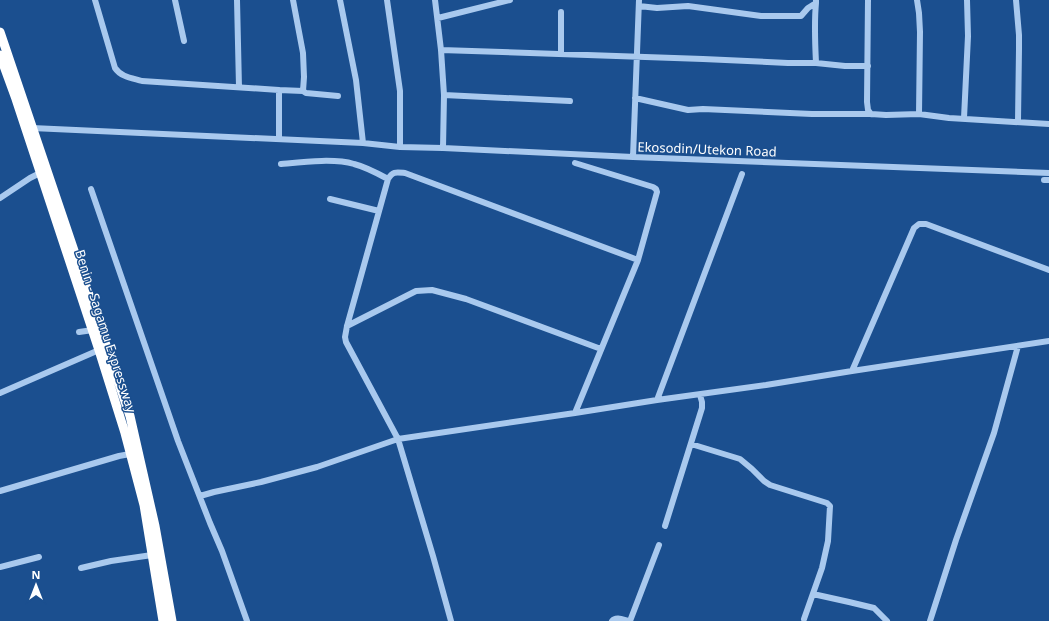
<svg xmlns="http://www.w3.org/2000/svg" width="1049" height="621" font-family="'Noto Sans',sans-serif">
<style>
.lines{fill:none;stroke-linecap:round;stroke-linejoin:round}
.minor{stroke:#a9c9ee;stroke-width:6}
.highway{stroke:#fff;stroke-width:9}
.labels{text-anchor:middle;stroke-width:3;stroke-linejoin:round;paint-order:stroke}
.street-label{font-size:13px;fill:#fff;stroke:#1b4f8f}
</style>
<rect width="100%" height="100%" fill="#1b4f8f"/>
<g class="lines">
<!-- minor -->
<path class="minor" d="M95 0 115 68C121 77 132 78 142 81L279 90
M175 0 184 41
M237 0 239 87
M293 0 303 53 304 77 303 91
M340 0 356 80 363 143
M387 0 400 91V147
M435 0 441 50 444 95 443 148
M868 0 867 102 868 110 871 114
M917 0 919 13 920 32 919 114
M1016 0 1019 35V49L1018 121
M816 3C814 23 815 43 816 63
M639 6 657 8 688 6 761 16H801L808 8 816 3V0
M438 18 510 0
M441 50 703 59 788 63H816L845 66H868
M561 54V12
M444 95 570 101
M635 98 688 110 703 109 812 114H871L886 115 919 114 949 118 1049 124
M964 118 968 36 967 0
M32 128 363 143 400 147 443 148 633 157 1049 173
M279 139V90L303 91 306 93 338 96
M633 157 639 0
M281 164C302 162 334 158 354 164 366 167 377 173 388 179
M1044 180H1049
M91 189 178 441 210 523 222 551 247 621
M0 198 30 178 40 173
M330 199 379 211
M347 326 416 291 432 290 466 299 601 349
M79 332 93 330
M852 371 914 228 919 224H926L1049 270
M0 393 99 350
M657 400 742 174
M575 413 638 260 657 192 656 189 653 187 575 163
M691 444 740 459 752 469 764 481 770 485 827 503 830 506 828 541 822 568 804 619
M0 491 119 456 130 454
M200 496 214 492 261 482 317 467 398 439 575 413 657 400 766 385 852 371 1049 341
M665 526 702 408V402L700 395
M0 567 39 557
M81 568 111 561 152 555
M813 594 849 602 874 608 887 621
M451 621 433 556 398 439 346 342 345 337 347 326 388 179C393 171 396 172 405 173L638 260
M612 621C616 616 624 620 629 621
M630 621 659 545
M930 621 956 540 994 433 1018 346"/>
<!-- highway -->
<path class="highway" d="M0 32 130 416 155 526 172 621
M0 55 16 99 99 350 125 433 144 505 163 621"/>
</g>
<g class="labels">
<!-- street labels -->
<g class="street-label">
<text transform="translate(707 149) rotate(2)" y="5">Ekosodin/Utekon Road</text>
<text transform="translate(106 331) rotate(72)" y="5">Benin - Sagamu Expressway</text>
</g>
</g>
<!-- north arrow -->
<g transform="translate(36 585)" stroke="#1b4f8f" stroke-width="3" paint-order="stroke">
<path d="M0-3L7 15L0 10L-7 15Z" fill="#ffffff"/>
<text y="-6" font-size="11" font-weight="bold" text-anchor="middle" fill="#ffffff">N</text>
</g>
</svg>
